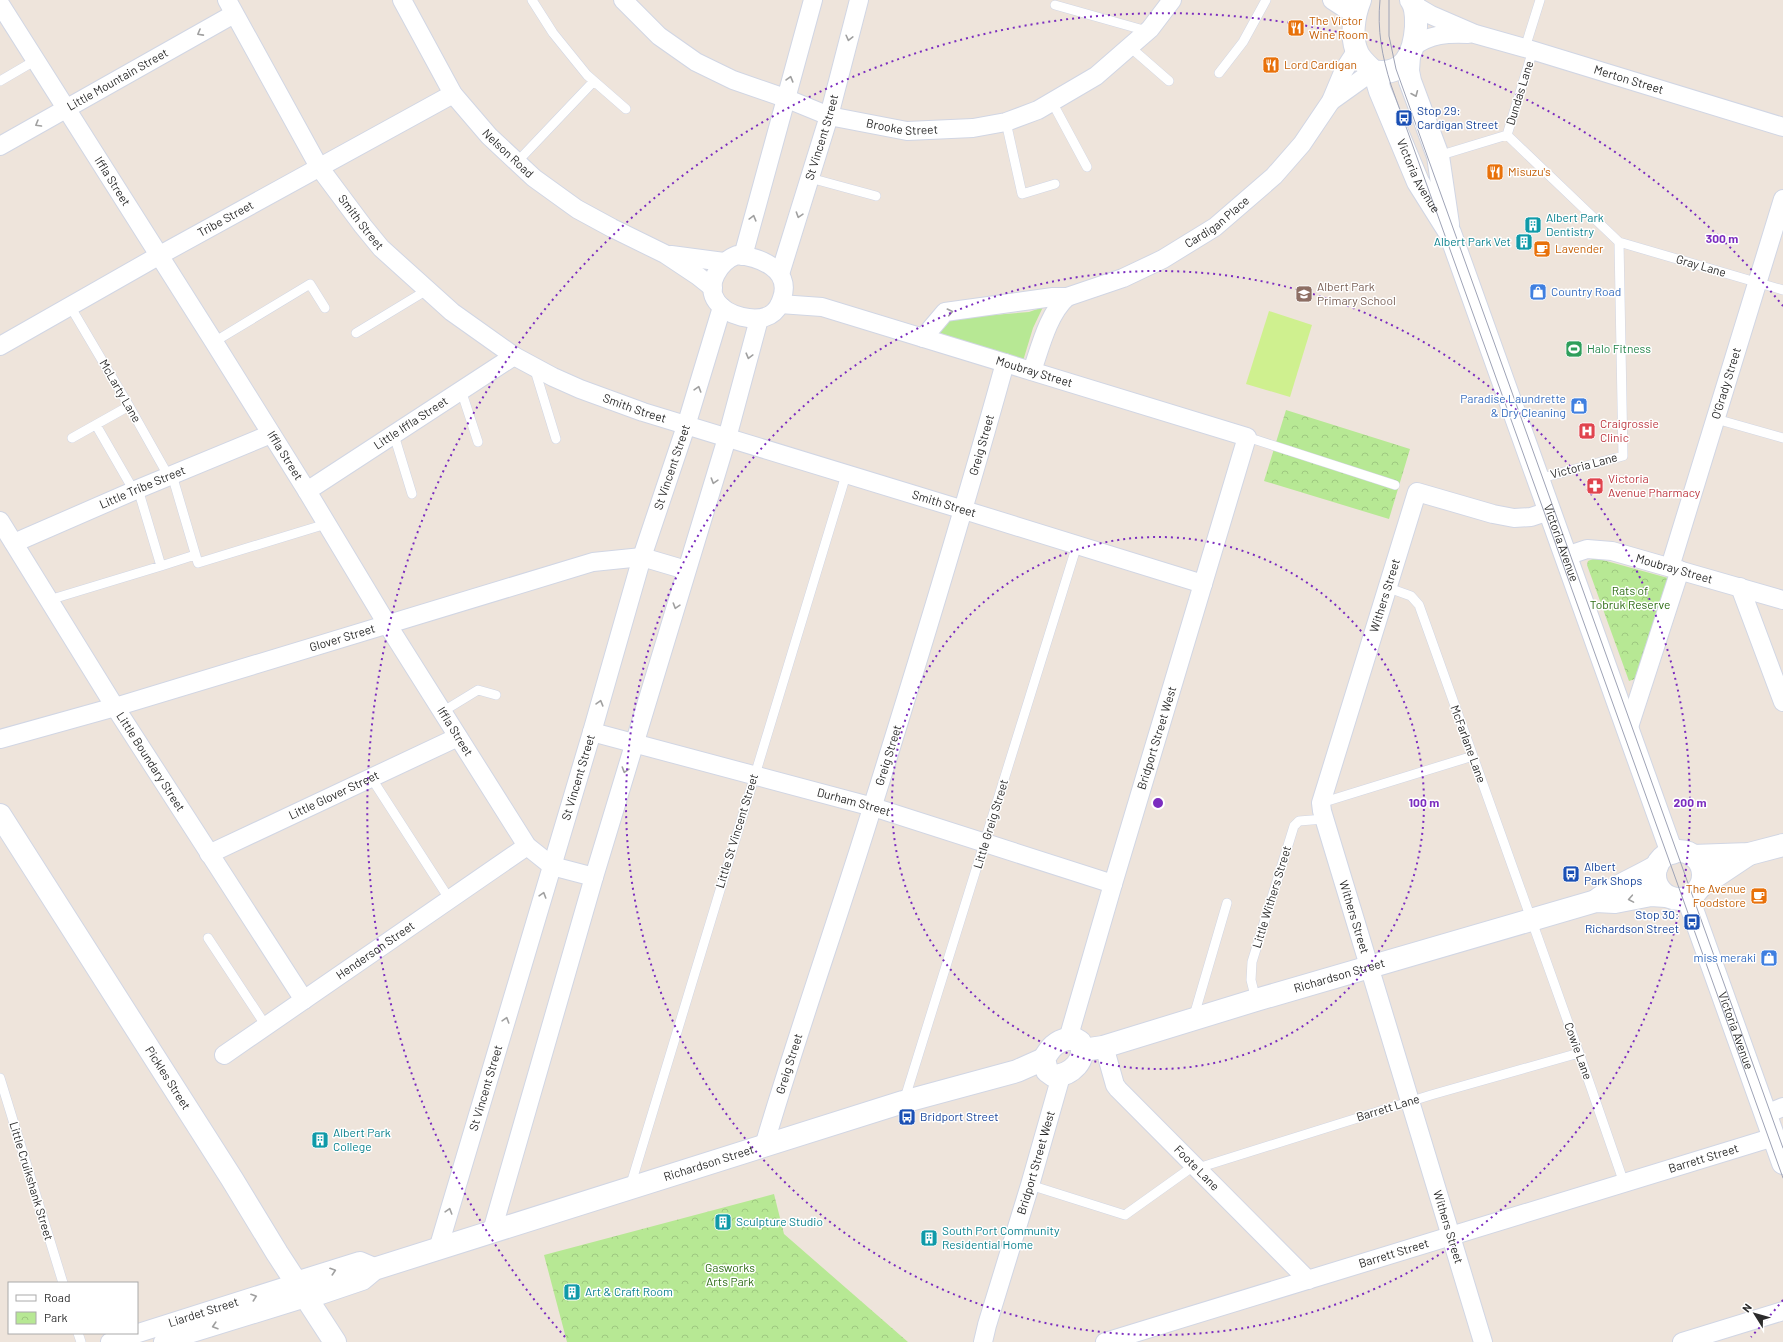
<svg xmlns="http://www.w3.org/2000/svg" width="1783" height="1342" font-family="Barlow,sans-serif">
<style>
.grass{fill:#b7e894}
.park{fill:url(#park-crowns)}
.pitch{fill:#cff08f}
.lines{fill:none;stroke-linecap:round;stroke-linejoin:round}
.service-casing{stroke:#d1d6e4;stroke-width:10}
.minor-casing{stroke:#d1d6e4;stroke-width:20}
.tertiary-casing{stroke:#d1d6e4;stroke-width:24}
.service{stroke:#fff;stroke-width:9}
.minor{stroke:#fff;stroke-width:18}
.tertiary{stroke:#fff;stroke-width:22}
.tram{stroke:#9ea3b6;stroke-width:1}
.oneway{stroke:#a0a0a0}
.ring{fill:none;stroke:#7b2cbf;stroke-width:2;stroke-dasharray:2 4}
.labels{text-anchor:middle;stroke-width:3;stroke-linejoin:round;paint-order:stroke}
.food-label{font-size:12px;fill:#c56008;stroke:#fff;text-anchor:start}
.street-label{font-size:12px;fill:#2b2b2b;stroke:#fff}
.transit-label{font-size:12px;fill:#164399;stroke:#fff;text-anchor:start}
.culture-label{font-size:12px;fill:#0d838f;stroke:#fff;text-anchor:start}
.education-label{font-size:12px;fill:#785e54;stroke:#fff;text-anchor:start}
.shop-label{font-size:12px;fill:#366cbe;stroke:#fff;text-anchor:end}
.leisure-label{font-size:12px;fill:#27864d;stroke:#fff;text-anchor:start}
.health-label{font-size:12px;fill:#be3a42;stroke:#fff;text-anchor:start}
.park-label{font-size:12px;fill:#2e6d15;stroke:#fff}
.centre{fill:#7b2cbf;stroke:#fff;stroke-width:2}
.ring-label{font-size:12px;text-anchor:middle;font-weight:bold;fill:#7b2cbf;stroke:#fff;stroke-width:3;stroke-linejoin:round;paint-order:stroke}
</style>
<defs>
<pattern id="park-crowns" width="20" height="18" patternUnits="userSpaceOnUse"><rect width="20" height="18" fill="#b7e894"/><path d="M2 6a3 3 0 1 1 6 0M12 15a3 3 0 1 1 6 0" fill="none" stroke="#9ec780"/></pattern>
</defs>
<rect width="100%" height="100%" fill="#eee4db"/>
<!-- grass -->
<path class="grass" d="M1043 307 1033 328 1023 361 937 332 945 319 1029 312Z"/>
<!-- park -->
<path class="park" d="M1286 410 1410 449 1389 519 1264 481Z
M1593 559H1599L1668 578 1640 669 1635 679 1629 681 1587 565 1588 561Z
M774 1194 784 1234 908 1342H567L544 1255Z"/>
<!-- pitch -->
<path class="pitch" d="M1269 311 1312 325 1290 397 1246 384Z"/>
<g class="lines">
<!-- service casing -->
<g class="service-casing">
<path id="service" d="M532 0 553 33 587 75 626 109
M1055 5 1147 31
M1130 47 1169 81
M1525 48 1540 0
M1219 73 1243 42 1266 0
M0 81 36 60
M1052 102 1087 167
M1006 122 1022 194 1055 184
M1507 135 1619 242 1623 456 1538 479
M1507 135 1533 50
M1438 156 1507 135
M517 162 594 81
M810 178 876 196
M1619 242 1783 290
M70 306 129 406 169 477
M356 333 427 290
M214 342 310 284 325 308
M534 367 556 439
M461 390 478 442
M1716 419 1783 438
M96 425 134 491
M394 435 412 494
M1247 437 1395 485
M72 438 129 406
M172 475 198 563 326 524
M138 489 161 566 195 555
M1386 587 1411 596 1419 605 1579 1053 1624 1183
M49 600 161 566
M442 712 478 690 496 695
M372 779 450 900
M1321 803 1473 756
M208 938 266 1026
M1256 1000 1251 980 1252 962 1294 826 1299 821 1324 819
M1193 1019 1227 903
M0 1078 63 1283
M904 1101 1077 545
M1198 1168 1431 1095 1579 1053
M1030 1185 1125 1215 1195 1165
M630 1187 846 475
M78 1333 81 1342"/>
</g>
<!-- minor casing -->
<g class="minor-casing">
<g id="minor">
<path id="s1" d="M227 0 319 167 363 226 381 248 452 312 514 356 553 377 580 389 643 412 964 510 1203 584"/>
<path id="s2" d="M402 0 453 94 489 136 534 178 577 209 612 228 665 254 698 276 713 288"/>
<path id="s3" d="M623 0 659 36 696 62 733 80 785 98 829 116 907 131 973 128 1006 122 1038 110 1096 76 1150 29 1172 0"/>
<path d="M1332 0 1355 15"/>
<path id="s4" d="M0 4 214 342 307 491 387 624 527 846 552 866 594 877"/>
<path id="s5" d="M1414 5 1431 15 1475 34 1525 48 1783 127"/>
<path d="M1413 47C1430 34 1448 33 1468 34"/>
<path d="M1331 101 1373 71"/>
<path id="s6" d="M0 146 234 14"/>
<path d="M671 255 724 262"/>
<path d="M737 255C759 257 792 269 782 298 780 305 777 311 770 315 755 323 727 316 717 302 704 285 720 261 737 255Z"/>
<path d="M743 256 813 0"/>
<path id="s7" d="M780 274 829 116 859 0"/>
<path id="s8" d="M780 304 822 307 1247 437 1113 884 1068 1039"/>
<path id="s9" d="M923 338 945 312 1053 297H1067L1123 278 1163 259 1215 227 1274 176 1302 144 1331 101 1344 70 1357 50"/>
<path id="s10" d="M0 346 160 255 453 94"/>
<path d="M1032 371C1040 348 1048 314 1067 297"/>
<path id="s11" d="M307 491 514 356"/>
<path id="s12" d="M0 521 115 707 304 1000"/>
<path id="s13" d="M14 543 138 489 271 434"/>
<path id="s14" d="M1566 556 1587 549 1612 551 1783 600"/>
<path id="s15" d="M1670 567 1783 199"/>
<path d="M1740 587 1783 702"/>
<path d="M1628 730 1680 570"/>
<path id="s16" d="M592 732 873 807 1113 884"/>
<path id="s17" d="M0 739 115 707 593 562 642 557 686 570"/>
<path id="s18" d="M209 854 458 737"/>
<path id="s19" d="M1104 1046 1115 1085 1118 1089 1308 1280"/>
<path id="s20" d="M224 1055 527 846"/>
<path d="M1766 1114 1783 1107"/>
<path id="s21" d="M764 1146C798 1031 838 919 873 805 919 658 964 511 1005 363"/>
<path d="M492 1231 594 877 727 438 759 319"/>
<path id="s22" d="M438 1249 592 732 642 557 686 426 722 307"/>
<path id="s23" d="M110 1342 296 1283"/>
<path d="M163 1342 306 1298"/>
<path id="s24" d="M983 1342 987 1325 1030 1185 1061 1076"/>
<path id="s25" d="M1105 1342 1774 1137"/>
<path id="s26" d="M1483 1342 1322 811 1321 803 1417 492 1493 514 1514 518 1531 517 1549 511"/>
<path d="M1682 1342 1783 1311"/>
</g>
</g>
<!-- tertiary casing -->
<g class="tertiary-casing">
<g id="tertiary">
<path d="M1360 0C1354 15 1350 38 1358 54 1361 60 1368 66 1373 71 1404 77 1414 54 1416 27 1416 18 1417 8 1411 0"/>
<path d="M1409 56 1408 71 1410 81 1438 156 1448 224"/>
<path id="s27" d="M1374 71 1380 91 1418 182 1450 233 1672 853"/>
<path id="s28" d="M0 815 232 1179 277 1253 335 1342"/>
<circle cx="1679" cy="875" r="24"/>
<path d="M1693 856 1749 854 1783 845"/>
<path d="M1701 886 1749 854"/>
<path id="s29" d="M1688 898 1783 1163"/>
<path d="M1597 900C1615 886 1637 878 1657 866"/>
<path d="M1068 1039H1075L1080 1042C1088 1060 1071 1075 1054 1076L1047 1071 1044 1059C1050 1048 1056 1041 1068 1039Z"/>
<path id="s30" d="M1083 1050 1103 1047 1256 1000 1596 901 1615 902 1651 895 1666 896"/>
<path d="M296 1283 360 1263 374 1269"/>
<path id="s31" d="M306 1298 362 1279 374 1269 903 1102 1017 1071 1044 1059"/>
</g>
</g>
<!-- service -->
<use href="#service" class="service"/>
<!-- minor -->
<use href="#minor" class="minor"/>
<!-- tertiary -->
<use href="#tertiary" class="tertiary"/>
<!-- tram -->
<path class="tram" d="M1380 0C1377 30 1382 56 1391 85L1783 1178
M1389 0V36L1396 69 1783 1148"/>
</g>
<!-- one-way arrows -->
<defs><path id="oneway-chevron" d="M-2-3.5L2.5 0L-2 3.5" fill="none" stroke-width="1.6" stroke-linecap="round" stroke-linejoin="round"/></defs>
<g class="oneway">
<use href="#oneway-chevron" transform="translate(200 33) rotate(151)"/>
<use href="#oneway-chevron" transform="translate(849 38) rotate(104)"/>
<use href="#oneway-chevron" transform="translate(790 79) rotate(-74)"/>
<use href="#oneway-chevron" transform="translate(1415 94) rotate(67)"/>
<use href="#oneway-chevron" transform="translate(38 124) rotate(150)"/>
<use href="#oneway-chevron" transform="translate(799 215) rotate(108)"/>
<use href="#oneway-chevron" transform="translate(753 218) rotate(-75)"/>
<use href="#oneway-chevron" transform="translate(950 312) rotate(-13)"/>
<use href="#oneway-chevron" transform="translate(749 356) rotate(105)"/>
<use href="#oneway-chevron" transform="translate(698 389) rotate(-73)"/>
<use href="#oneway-chevron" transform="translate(714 481) rotate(107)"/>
<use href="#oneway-chevron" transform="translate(676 606) rotate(107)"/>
<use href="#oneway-chevron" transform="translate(600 703) rotate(-74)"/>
<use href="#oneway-chevron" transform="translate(625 770) rotate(107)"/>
<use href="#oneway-chevron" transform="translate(543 895) rotate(-73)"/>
<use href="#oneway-chevron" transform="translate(1631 899) rotate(170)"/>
<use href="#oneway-chevron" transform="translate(506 1020) rotate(-73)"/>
<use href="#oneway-chevron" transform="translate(449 1211) rotate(-73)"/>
<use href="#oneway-chevron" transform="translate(333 1271) rotate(-18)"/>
<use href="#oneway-chevron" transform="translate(254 1297) rotate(-19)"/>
<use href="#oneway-chevron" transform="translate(215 1326) rotate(163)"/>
</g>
<!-- distance rings -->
<g class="ring">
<circle cx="1158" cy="803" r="266"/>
<circle cx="1158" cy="803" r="532"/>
<path d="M1783 1300A798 798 0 0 1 1751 1337M565 1337A798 798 0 1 1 1783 306"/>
</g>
<!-- icons -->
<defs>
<g id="restaurant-square" transform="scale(0.9)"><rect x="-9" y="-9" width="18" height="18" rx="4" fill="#e8710a" stroke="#fff"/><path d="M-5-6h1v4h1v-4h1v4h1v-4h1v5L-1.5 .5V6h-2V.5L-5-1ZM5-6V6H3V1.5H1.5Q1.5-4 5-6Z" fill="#fff"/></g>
<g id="bus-square" transform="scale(0.9)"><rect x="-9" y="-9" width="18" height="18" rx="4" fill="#1a4fb4" stroke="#fff"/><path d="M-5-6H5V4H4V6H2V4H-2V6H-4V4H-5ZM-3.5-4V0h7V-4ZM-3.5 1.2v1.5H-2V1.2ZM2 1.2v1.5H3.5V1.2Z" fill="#fff"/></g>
<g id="building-square" transform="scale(0.9)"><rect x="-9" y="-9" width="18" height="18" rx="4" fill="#0f9aa8" stroke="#fff"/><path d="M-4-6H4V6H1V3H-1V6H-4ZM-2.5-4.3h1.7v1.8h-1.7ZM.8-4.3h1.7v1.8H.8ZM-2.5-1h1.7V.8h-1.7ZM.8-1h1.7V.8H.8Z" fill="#fff"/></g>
<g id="cafe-square" transform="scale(0.9)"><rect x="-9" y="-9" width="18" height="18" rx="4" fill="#e8710a" stroke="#fff"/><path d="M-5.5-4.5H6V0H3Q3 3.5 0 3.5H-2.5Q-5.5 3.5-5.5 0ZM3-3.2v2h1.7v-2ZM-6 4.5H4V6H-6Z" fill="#fff"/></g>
<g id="shop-square" transform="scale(0.9)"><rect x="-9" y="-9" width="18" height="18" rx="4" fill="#3f7fe0" stroke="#fff"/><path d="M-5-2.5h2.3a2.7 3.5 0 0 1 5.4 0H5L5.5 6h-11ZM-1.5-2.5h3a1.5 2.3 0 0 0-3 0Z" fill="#fff"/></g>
<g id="school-square" transform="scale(0.9)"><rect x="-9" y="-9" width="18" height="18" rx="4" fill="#8d6e63" stroke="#fff"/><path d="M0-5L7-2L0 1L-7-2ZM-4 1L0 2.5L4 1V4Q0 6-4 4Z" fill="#fff"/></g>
<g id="stadium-square" transform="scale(0.9)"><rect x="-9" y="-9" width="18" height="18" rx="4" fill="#2e9e5b" stroke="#fff"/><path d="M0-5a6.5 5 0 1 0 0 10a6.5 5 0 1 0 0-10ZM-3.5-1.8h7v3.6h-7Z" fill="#fff"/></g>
<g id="hospital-square" transform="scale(0.9)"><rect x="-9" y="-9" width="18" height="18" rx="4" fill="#e0444e" stroke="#fff"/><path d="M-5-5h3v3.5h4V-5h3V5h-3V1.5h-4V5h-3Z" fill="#fff"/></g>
<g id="pharmacy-square" transform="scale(0.9)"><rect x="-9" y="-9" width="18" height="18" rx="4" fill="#e0444e" stroke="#fff"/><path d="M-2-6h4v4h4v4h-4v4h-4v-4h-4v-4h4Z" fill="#fff"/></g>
</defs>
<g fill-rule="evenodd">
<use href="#restaurant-square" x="1296" y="28"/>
<use href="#restaurant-square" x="1271" y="65"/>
<use href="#bus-square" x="1404" y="118"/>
<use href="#restaurant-square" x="1495" y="172"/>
<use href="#building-square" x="1533" y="225"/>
<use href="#building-square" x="1524" y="242"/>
<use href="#cafe-square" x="1542" y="249"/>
<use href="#shop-square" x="1538" y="292"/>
<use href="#school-square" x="1304" y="294"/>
<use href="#stadium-square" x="1574" y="349"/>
<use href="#shop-square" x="1579" y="406"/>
<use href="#hospital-square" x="1587" y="431"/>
<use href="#pharmacy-square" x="1595" y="486"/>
<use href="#bus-square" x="1571" y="874"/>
<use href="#cafe-square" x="1759" y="896"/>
<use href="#bus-square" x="1692" y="922"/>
<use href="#shop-square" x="1769" y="958"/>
<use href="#bus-square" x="907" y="1117"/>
<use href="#building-square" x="320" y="1140"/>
<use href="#building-square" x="723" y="1222"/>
<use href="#building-square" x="929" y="1238"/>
<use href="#building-square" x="572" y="1292"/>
</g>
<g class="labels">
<!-- food labels -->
<g class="food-label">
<text x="1309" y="25">The Victor<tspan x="1309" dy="14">Wine Room</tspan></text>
<text x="1284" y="69">Lord Cardigan</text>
<text x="1508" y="176">Misuzu's</text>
<text x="1555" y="253">Lavender</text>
<text x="1746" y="893" text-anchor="end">The Avenue<tspan x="1746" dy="14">Foodstore</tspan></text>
</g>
<!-- street labels -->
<g class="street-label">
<text dy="4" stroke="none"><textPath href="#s6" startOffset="135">Little Mountain Street</textPath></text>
<text dy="4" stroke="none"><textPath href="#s5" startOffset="228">Merton Street</textPath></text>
<text transform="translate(1520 93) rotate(-73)" y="4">Dundas Lane</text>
<text dy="4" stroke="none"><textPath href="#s3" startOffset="314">Brooke Street</textPath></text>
<text dy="4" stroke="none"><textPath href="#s7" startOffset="143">St Vincent Street</textPath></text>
<text dy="4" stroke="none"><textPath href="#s2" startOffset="188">Nelson Road</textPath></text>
<text dy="4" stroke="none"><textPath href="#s27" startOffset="114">Victoria Avenue</textPath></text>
<text dy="4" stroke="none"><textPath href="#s4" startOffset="210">Iffla Street</textPath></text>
<text dy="4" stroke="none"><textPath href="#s10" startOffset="259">Tribe Street</textPath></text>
<text dy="4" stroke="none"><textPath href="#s1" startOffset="260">Smith Street</textPath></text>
<text dy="4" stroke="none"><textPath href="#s9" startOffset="326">Cardigan Place</textPath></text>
<text transform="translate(1701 266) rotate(16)" y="4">Gray Lane</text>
<text dy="4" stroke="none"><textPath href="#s8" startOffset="264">Moubray Street</textPath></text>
<text dy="4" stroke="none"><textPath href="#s15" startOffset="192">O'Grady Street</textPath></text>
<text transform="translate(120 391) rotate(60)" y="4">McLarty Lane</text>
<text dy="4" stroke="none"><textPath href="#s1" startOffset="596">Smith Street</textPath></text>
<text dy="4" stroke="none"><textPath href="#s11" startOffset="124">Little Iffla Street</textPath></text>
<text dy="4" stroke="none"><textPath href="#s21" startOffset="734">Greig Street</textPath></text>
<text dy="4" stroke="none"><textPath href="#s4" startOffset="534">Iffla Street</textPath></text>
<text transform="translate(1584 466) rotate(-15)" y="4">Victoria Lane</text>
<text dy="4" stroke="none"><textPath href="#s22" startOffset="816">St Vincent Street</textPath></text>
<text dy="4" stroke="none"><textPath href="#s13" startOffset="140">Little Tribe Street</textPath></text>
<text dy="4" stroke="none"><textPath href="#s1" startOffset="920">Smith Street</textPath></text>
<text dy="4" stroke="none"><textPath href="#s27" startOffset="509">Victoria Avenue</textPath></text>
<text dy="4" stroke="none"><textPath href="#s14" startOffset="112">Moubray Street</textPath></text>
<text dy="4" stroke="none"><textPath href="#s26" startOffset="780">Withers Street</textPath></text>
<text dy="4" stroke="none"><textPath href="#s17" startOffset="357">Glover Street</textPath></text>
<text dy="4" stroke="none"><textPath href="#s4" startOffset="858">Iffla Street</textPath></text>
<text transform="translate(1157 738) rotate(-73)" y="4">Bridport Street West</text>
<text transform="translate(1468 744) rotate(70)" y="4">McFarlane Lane</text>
<text dy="4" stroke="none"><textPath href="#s21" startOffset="410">Greig Street</textPath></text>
<text dy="4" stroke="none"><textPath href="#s12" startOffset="284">Little Boundary Street</textPath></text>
<text dy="4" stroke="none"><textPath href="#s22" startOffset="492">St Vincent Street</textPath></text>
<text dy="4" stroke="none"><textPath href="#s18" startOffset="138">Little Glover Street</textPath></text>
<text dy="4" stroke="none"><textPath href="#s16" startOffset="271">Durham Street</textPath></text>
<text transform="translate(991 824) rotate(-73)" y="4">Little Greig Street</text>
<text transform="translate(737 831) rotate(-73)" y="4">Little St Vincent Street</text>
<text transform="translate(1272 897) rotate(-73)" y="4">Little Withers Street</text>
<text transform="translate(1354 917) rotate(73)" y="4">Withers Street</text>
<text dy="4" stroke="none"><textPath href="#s20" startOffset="184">Henderson Street</textPath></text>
<text dy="4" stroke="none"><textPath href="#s30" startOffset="267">Richardson Street</textPath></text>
<text dy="4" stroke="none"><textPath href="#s29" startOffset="141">Victoria Avenue</textPath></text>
<text transform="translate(1578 1051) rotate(70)" y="4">Cowie Lane</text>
<text dy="4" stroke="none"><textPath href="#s21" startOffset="86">Greig Street</textPath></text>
<text dy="4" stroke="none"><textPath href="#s28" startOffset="312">Pickles Street</textPath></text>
<text dy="4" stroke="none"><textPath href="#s22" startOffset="168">St Vincent Street</textPath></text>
<text transform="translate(1388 1108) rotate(-17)" y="4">Barrett Lane</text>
<text dy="4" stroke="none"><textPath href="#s25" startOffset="626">Barrett Street</textPath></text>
<text dy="4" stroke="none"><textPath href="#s31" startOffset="426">Richardson Street</textPath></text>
<text dy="4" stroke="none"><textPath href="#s24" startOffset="187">Bridport Street West</textPath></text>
<text dy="4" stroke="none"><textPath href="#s19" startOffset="157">Foote Lane</textPath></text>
<text transform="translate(31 1181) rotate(73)" y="4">Little Cruikshank Street</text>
<text transform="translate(1448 1227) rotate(73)" y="4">Withers Street</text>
<text dy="4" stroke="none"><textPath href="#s25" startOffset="302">Barrett Street</textPath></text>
<text dy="4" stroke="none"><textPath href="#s23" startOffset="98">Liardet Street</textPath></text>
</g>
<!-- transit labels -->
<g class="transit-label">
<text x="1417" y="115">Stop 29:<tspan x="1417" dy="14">Cardigan Street</tspan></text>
<text x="1584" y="871">Albert<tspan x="1584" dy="14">Park Shops</tspan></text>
<text x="1679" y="919" text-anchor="end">Stop 30:<tspan x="1679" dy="14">Richardson Street</tspan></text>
<text x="920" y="1121">Bridport Street</text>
</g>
<!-- culture labels -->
<g class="culture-label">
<text x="1546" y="222">Albert Park<tspan x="1546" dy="14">Dentistry</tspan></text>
<text x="1511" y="246" text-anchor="end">Albert Park Vet</text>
<text x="333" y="1137">Albert Park<tspan x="333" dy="14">College</tspan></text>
<text x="736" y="1226">Sculpture Studio</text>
<text x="942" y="1235">South Port Community<tspan x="942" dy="14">Residential Home</tspan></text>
<text x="585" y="1296">Art &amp; Craft Room</text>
</g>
<!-- education labels -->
<g class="education-label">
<text x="1317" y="291">Albert Park<tspan x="1317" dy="14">Primary School</tspan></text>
</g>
<!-- shop labels -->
<g class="shop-label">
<text x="1551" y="296" text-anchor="start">Country Road</text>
<text x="1566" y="403">Paradise Laundrette<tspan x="1566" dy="14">&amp; Dry Cleaning</tspan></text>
<text x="1756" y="962">miss meraki</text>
</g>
<!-- leisure labels -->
<g class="leisure-label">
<text x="1587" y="353">Halo Fitness</text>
</g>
<!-- health labels -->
<g class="health-label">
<text x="1600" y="428">Craigrossie<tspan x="1600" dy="14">Clinic</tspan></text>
<text x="1608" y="483">Victoria<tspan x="1608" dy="14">Avenue Pharmacy</tspan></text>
</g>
<!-- park labels -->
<g class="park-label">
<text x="1630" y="595">Rats of<tspan x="1630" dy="14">Tobruk Reserve</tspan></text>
<text x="730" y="1272">Gasworks<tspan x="730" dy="14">Arts Park</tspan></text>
</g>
</g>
<circle cx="1158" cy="803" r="6" class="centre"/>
<g class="ring-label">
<text x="1722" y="243">300 m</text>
<text x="1424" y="807">100 m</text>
<text x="1690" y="807">200 m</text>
</g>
<!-- legend -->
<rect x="8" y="1282" width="130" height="52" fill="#ffffff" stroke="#aaaaaa"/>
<rect x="16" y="1295" width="20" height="6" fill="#ffffff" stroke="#aaaaaa"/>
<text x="44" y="1302" font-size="12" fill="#2b2b2b">Road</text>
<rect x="16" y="1312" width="20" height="12" fill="url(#park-crowns)" stroke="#aaaaaa"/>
<text x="44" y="1322" font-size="12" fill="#2b2b2b">Park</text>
<!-- north arrow -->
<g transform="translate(1755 1314) rotate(307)" stroke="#ffffff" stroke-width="3" paint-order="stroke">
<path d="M0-3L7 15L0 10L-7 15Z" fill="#2b2b2b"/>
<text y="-6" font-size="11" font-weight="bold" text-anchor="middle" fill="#2b2b2b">N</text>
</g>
</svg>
